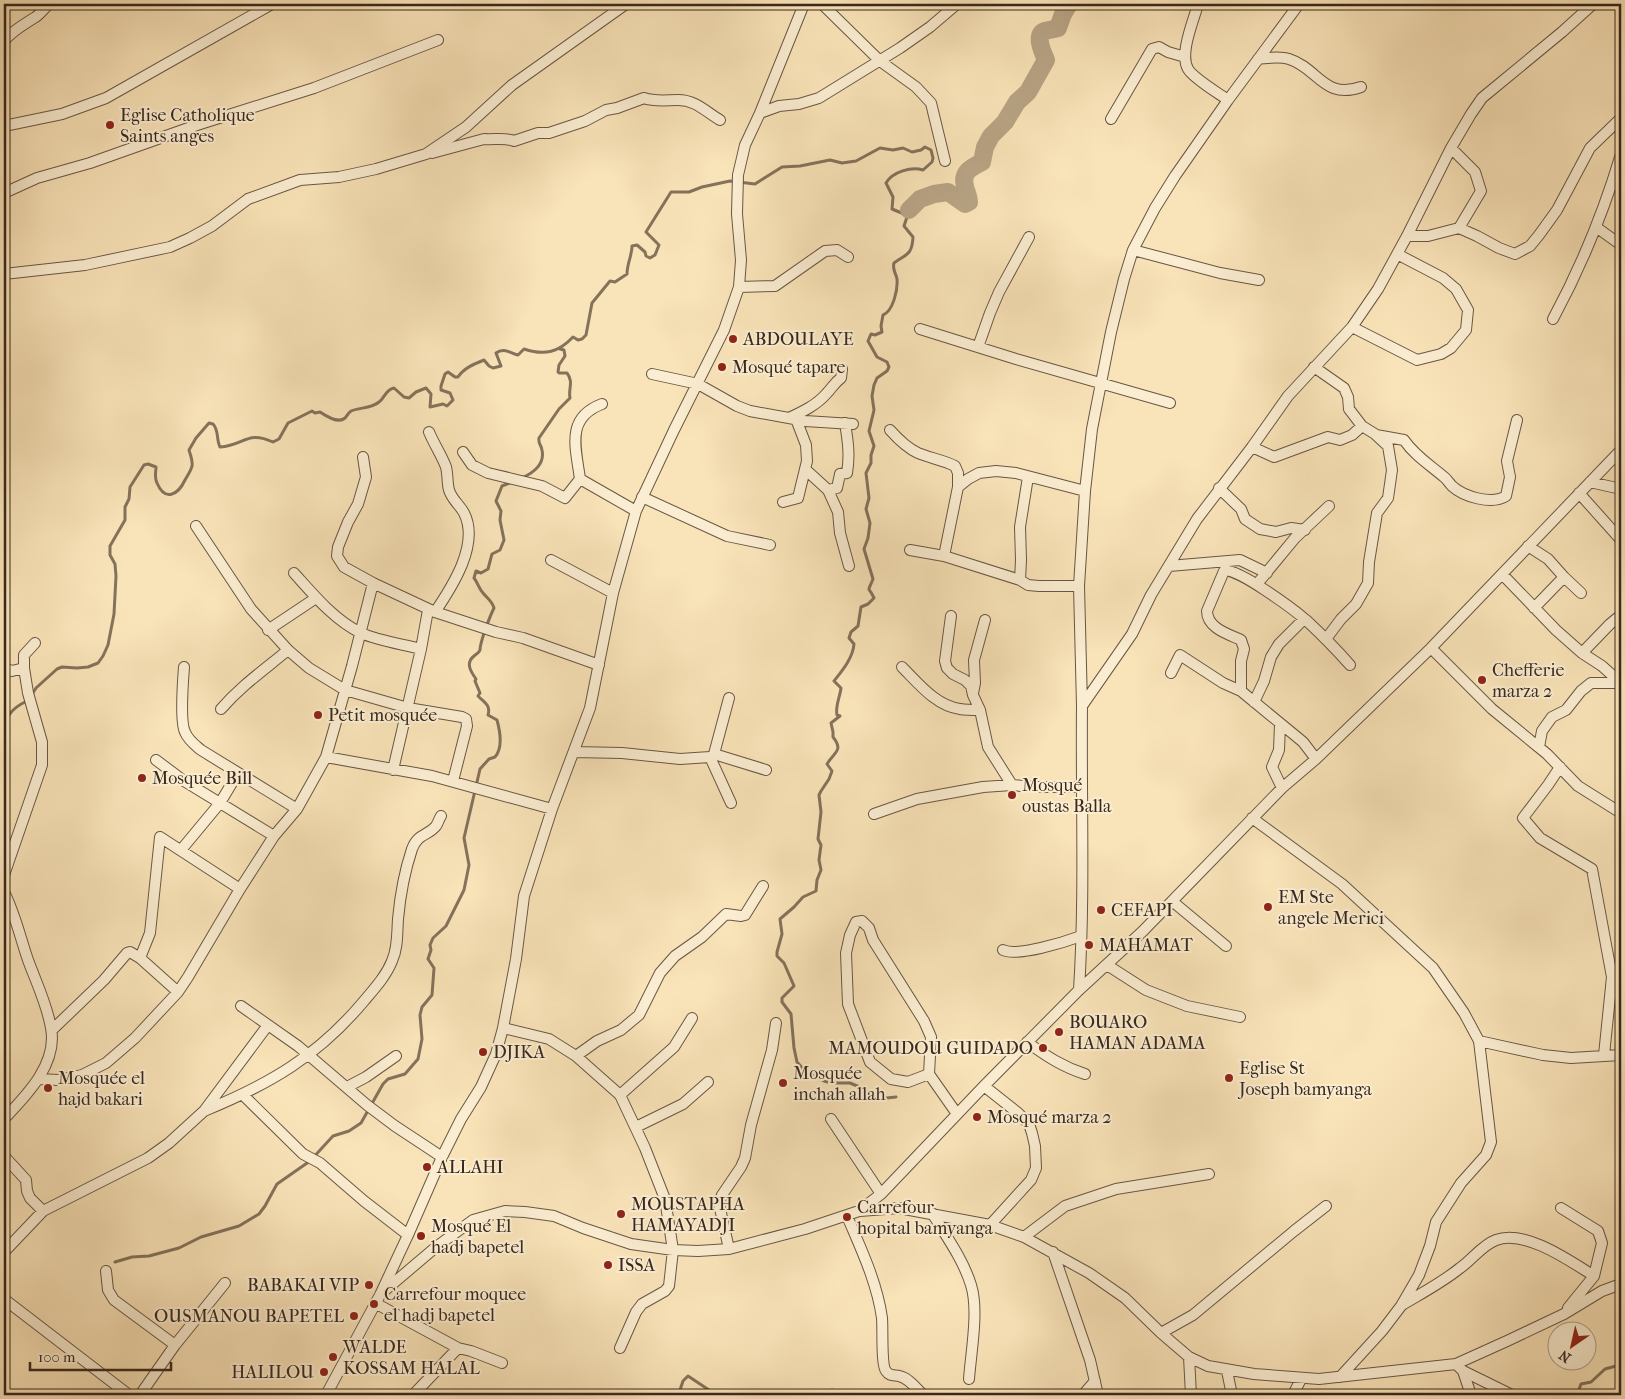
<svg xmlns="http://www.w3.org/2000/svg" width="1625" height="1399" font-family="'IM FELL French Canon',serif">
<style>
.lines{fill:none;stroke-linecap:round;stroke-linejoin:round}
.stream{stroke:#84725b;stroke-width:3}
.river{stroke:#b7a384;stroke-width:18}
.street-casing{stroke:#685744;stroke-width:12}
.street{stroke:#fbedd1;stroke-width:10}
.poi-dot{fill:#8f2418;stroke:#fbedd1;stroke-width:2}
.labels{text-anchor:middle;stroke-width:4;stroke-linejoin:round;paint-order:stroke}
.poi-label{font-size:18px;fill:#38281e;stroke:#fbedd1;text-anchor:start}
</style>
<rect width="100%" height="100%" fill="#f9e3b8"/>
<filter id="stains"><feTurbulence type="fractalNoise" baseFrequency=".004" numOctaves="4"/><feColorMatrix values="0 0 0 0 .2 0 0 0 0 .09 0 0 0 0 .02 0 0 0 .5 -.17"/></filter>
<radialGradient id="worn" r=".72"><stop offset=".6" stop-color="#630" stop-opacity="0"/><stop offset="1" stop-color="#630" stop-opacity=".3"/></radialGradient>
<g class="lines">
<!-- stream -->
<path class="stream" d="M522 478C533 473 545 464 542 450 541 444 538 444 539 438L559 409 570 398C568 389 574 382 567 373H559L558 372 559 365 565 356 564 350 560 349
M31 696 36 688 57 669 62 667 77 668 88 667 98 663 103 656 108 645 114 614 116 576 115 564 110 555V546L125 520V507L129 499 130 487 144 465 148 464 156 467C156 472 154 477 157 483 165 502 178 495 185 480 187 476 191 471 192 466 193 461 190 454 189 450L196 438 209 423 213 424C219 430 216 439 220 447 245 445 247 430 273 442L279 439 288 423 312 411 315 413 320 412C326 416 338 424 345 418 347 416 348 413 351 411 360 407 371 409 379 402 385 398 385 390 394 388L404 397 409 398 416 392 426 388 431 394 430 407 443 404 447 406 453 400 450 393 441 390V386L445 374 448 372 455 377H458C464 368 474 364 484 360L489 366 493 368 501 366 496 353C504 347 510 353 518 355L524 349C545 356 559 352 573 337L578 340 582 339 586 335 592 303 610 281 615 282 627 274C627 263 632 256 632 246L637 245 645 252 646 256 650 258 655 255 659 245 646 232 671 192H689L702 187 730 181 755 184 782 167 800 166 830 160 842 163 856 161 880 148 893 150 903 148 912 152 921 150 925 147 931 150 933 158 932 162 923 170C912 166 892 172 886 183L893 197 892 209 904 214 909 210
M4 734C4 717 12 708 27 701
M896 1097 877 1099 862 1088 850 1083H831L824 1081 805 1071 797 1062 794 1048 791 1014 782 1002V998L794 986 784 963 777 956V952L782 934 780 919 794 907 803 897 816 891 817 880 821 870 819 860 821 845 818 839 821 812 819 795 821 791 829 779 832 771 827 764C834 752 844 751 833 737V732L831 723 840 716 837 715C835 706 840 697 841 688L834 681C842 671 853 658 854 644L849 638 851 632 858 626 861 607 868 604 874 598C868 585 867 594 873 579L864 549 868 538 870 523 866 509 869 498 866 473 871 463V455L874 446 869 431 874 410 872 396 874 385 877 378 887 371 889 367 887 362 877 357 868 341 871 334 875 335 882 332 881 326 883 315C893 311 898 290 897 279 896 273 892 270 894 263 906 254 912 256 913 237L904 226 909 211
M115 1262 132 1257 149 1256 179 1248 201 1237 239 1226 259 1214 265 1206 277 1184 310 1161 333 1136 349 1131 361 1123 383 1084 388 1079 405 1074 418 1059 422 1039 420 1015 422 1007 432 995 434 968 428 959 431 950 430 945 433 938 446 926 464 890 469 865 464 838 480 769 489 759 495 757C503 748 500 731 497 720L488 715C491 705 484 702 478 696L480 693 475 681 476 679C471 672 465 663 474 656 476 654 479 653 480 650 480 642 490 616 494 608 492 601 488 599 483 593 479 589 478 583 474 578L476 571 481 573 488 569 492 554 500 550 504 540 500 520 501 511 496 501 502 486 512 482
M680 1395 679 1393 683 1381 688 1376 712 1392 724 1395
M808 1395H813
M821 1395 832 1390 838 1392V1395
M1577 1395 1581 1384 1591 1382 1605 1369 1616 1366 1621 1373"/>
<!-- river -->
<path class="river" d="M909 210 920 199 934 194 948 192 965 204 969 202C969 196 966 192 965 186 961 172 972 167 982 162L985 147 991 136 1005 122 1017 102 1028 92 1046 60C1043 53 1034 34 1045 31 1049 30 1054 29 1058 28L1063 14 1069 4"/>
<!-- street casing -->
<g class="street-casing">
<path id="street" d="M822 4 880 61 916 87 931 103 945 161
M1198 4C1194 20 1179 53 1188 69 1193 78 1218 93 1228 100
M1299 4 1228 100 1175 176 1155 208 1133 250 1124 279 1111 332 1092 429 1085 491 1079 586 1082 706 1132 634 1151 595 1197 519 1252 447 1288 396 1352 327 1378 289 1407 236 1451 148 1471 114 1482 98 1562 32 1593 4
M4 41C12 31 23 25 34 18 40 15 44 8 49 4
M1258 59C1269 58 1279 56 1289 59 1318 68 1324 100 1361 87
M760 113 804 4
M1111 119 1152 49 1159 47 1168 52 1185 57
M4 126 62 114 106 98 272 4
M1451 148 1475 172 1481 191 1459 228
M432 153 484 139C494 140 505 137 514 141L538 133H549L585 121 606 110 617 108 644 98C655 102 667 100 678 100 696 100 706 112 720 120
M4 193 37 178 90 163 197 125 314 88 438 40
M1596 227 1621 245
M1407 236H1428L1459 228 1477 236 1499 248 1515 254 1530 246 1539 235 1557 210 1590 148 1621 118
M1133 250 1220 273 1259 280
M4 274 85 265 170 247 190 238 212 226 248 199 300 180 339 177 376 169 426 154 466 127 512 85 626 4
M739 287 775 286 825 251 837 250 848 257
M1553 319C1581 267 1604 211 1621 154
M1352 327 1417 360 1441 354 1451 348 1466 330 1468 310 1456 289 1443 278 1397 254
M920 329 1016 359 1170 403
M978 347 990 313 999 292 1029 237
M1314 367 1344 388 1348 397 1349 409 1362 426 1375 434 1388 446 1392 470 1388 498 1377 513 1369 562 1368 583 1356 604 1341 619 1326 639
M652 374 698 384 737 406 750 411 805 421 853 424
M789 418C802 412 817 405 827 393 832 388 834 383 841 378L842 369
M890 430C898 439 907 448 918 453 930 458 943 460 955 466L958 473V487
M429 432C434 444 442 456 446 467 448 475 447 483 449 490 452 500 460 505 464 513 480 544 452 587 435 612
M1376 435 1404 440C1415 456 1430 465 1444 477 1447 479 1449 483 1452 486 1464 497 1492 505 1506 496L1510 477 1507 461 1517 420
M1252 447 1274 457 1328 437 1340 440 1352 435 1362 426
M463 452 472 465 488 473 542 486 565 498 580 479C576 448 565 418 602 404
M363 457 366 477 358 504 348 522 338 547 337 556 344 567 373 583
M805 469 828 490 838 512 840 533 849 566
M580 479 636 511
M1590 482 1621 489
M1219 488 1241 509 1245 519 1260 529 1276 532 1291 528 1305 530
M828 490 837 488 840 474 847 473C850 456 848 441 845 423
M1579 493 1621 540
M642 497 727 536 770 545
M783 502 798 498 807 461 806 445 796 419
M196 526 251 609 288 650 309 668 345 690 408 708 462 717 466 719 467 726 453 781
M1528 546 1548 559 1564 577 1581 593
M910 550 944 556 1020 580 1028 585 1039 586H1079
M944 556 958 487 968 479 979 473 996 471 1016 473 1085 491
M551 560 613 593
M1169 566 1240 560 1267 573
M294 573C313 594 334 620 361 633 379 641 402 644 421 649
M1502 574 1556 630 1582 653
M1020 580 1021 560 1020 527 1028 477
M1257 584 1295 538 1329 506
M1534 608 1564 577
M1621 615 1610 624 1582 653 1602 666 1621 683
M951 616 945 661 947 668 953 674 965 680 971 686 973 695 980 710 988 747 1012 785 1033 787H1081
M268 630 316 598
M1431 648 1492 709 1547 754 1578 786 1621 813
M184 667C183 680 180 722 185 732 188 740 195 745 201 750L297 809
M902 667C918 683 936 706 960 709 966 710 974 710 980 710
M4 668 12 671 24 668
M1171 673 1180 655 1223 683 1241 691
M973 693 975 683 974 660 985 620
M729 698 714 754 710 757 731 803
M1254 702 1264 681 1271 657 1279 644 1304 619
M221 709C242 685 264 670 288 650
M1280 724 1279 750 1272 767 1282 788
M1539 747 1542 731 1552 717 1566 710 1581 691 1591 683H1621
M574 752 622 753 680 759 710 757
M714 754 766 770
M326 757 432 776 552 809
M1316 759 1303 742 1241 691V661L1244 649 1241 640C1228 634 1207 628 1207 611L1224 571C1237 567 1294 610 1306 620 1321 634 1336 649 1350 665
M156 760 184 781 274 836
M1560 767 1548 785 1523 818 1540 838 1592 869 1612 977 1604 1055
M393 770 421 649 428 610
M874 814 917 799 983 787 1012 785
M1252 818 1342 884 1433 968 1464 1013 1479 1041 1491 1142 1486 1155 1461 1183 1436 1222 1430 1246 1419 1275 1401 1306 1382 1331 1340 1377
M181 850 220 803 238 773
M4 875 42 765V742L28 693 24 668V655L35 643
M4 892C15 913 20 937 28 960 36 982 47 1004 51 1028 58 1064 26 1096 4 1119
M1172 901 1226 946
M1003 950C1017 957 1065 942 1081 936
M140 958 150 933 160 837 240 889
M1107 965 1146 990 1187 1006 1240 1017
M1079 990C1085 895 1081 801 1082 706
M241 1006 298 1046 367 1105 395 1126 442 1157
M503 1028 549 1039 576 1056 620 1095 645 1148 665 1199 673 1250 669 1286 665 1291 642 1304 636 1312 620 1348
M52 1030 104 980 127 953 130 952 140 958 178 992
M1479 1041 1543 1055 1571 1058 1621 1055
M1027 1042C1046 1056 1063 1067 1085 1074
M576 1056 597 1041 621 1030 639 1015 660 973 675 956 702 937 726 914 741 916 745 915 763 886
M929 1074 908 1082 891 1079 870 1062 848 1004 846 953 850 935 856 922 862 921 869 928 873 940 924 1021 931 1037 929 1074 957 1114
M39 1079 58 1080 82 1075 106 1063 135 1038 178 992 188 977 240 889 274 836 297 809 326 757 352 666 373 583 435 612 496 632 523 638 599 665
M984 1086 1018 1113 1029 1124 1032 1133 1035 1146 1036 1168 1031 1180 990 1225
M347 1087 366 1077 396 1056
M243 1095 303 1154 320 1163 364 1201 408 1235
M620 1095 674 1047 692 1018
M204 1111C270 1084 318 1056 364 1001 375 988 386 976 392 961 398 948 397 933 398 919 400 897 405 870 412 849 418 833 428 836 436 826 438 823 439 819 441 816
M831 1119 881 1194
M636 1127 683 1104 708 1082
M4 1156 26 1180 27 1191 30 1198 43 1211
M1561 1208 1598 1231 1602 1243 1594 1276 1568 1308
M860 1211 899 1208 990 1225 1024 1237 1089 1273 1125 1298 1161 1333 1189 1357 1208 1366 1254 1374 1319 1379 1456 1364 1507 1341 1564 1314 1602 1291 1621 1284
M932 1213C946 1236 963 1259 971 1285 979 1310 971 1352 969 1379
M847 1216C861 1249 877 1282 882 1318 883 1329 881 1365 886 1371 889 1376 894 1375 899 1376 909 1378 917 1389 923 1395
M1024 1237 1065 1206 1116 1189 1209 1174
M729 1249 719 1204 722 1195 741 1167 745 1158 751 1125 772 1050 776 1023
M4 1252 43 1211 148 1158 169 1143 204 1111 268 1025
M1053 1252 1090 1360 1098 1395
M106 1271 108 1290 114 1300 175 1345
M383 1292 436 1247 473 1220 505 1211 525 1212 554 1216 583 1228 631 1244 673 1250 698 1251 729 1249 805 1229 859 1211 881 1194 984 1086 1079 990 1143 931 1282 788 1316 759 1431 648 1621 450
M4 1299 129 1395
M375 1303 458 1348 471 1351 502 1363
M1402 1305C1422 1293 1443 1282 1460 1268 1472 1260 1482 1245 1496 1240 1525 1229 1570 1261 1594 1276
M1161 1333 1193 1315 1294 1231 1326 1206
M1189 1357 1191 1395
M1456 1364 1463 1371 1512 1395
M1227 1371 1232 1395
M1463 1371 1471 1395
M414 1394 458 1348
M140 1395 175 1345 225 1283
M326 1395 380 1295 408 1235 442 1157 461 1119 481 1087 496 1054 503 1028 516 959 524 896 552 809 590 708 613 593 636 511 674 430 724 330 739 287 741 260 737 214 738 175 745 145 760 113 779 106 799 104 819 98 900 48 930 27 957 4
M1083 1395 1095 1381
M1293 1395 1301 1379"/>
</g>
<!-- street -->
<use href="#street" class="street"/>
</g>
<!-- markers -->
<g class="poi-dot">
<circle cx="110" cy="125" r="5"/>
<circle cx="733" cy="339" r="5"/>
<circle cx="722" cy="367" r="5"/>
<circle cx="1482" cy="680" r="5"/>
<circle cx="318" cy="715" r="5"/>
<circle cx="142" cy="778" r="5"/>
<circle cx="1012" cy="795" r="5"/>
<circle cx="1268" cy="907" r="5"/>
<circle cx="1101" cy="910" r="5"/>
<circle cx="1089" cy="945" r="5"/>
<circle cx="1059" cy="1032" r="5"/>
<circle cx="1043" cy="1048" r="5"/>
<circle cx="483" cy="1052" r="5"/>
<circle cx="1229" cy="1078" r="5"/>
<circle cx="783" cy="1083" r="5"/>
<circle cx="48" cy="1088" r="5"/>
<circle cx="977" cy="1117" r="5"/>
<circle cx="427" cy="1167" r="5"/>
<circle cx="621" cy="1214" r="5"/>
<circle cx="847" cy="1217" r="5"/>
<circle cx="421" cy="1236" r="5"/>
<circle cx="608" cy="1265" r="5"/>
<circle cx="369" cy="1285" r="5"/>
<circle cx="374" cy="1304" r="5"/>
<circle cx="354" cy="1316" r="5"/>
<circle cx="333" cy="1357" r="5"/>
<circle cx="324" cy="1372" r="5"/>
</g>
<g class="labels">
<!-- poi labels -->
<g class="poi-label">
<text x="120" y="121">Eglise Catholique<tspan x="120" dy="21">Saints anges</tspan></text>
<text x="743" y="345">ABDOULAYE</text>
<text x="732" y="373">Mosqué tapare</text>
<text x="1492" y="676">Chefferie<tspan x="1492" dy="21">marza 2</tspan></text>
<text x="328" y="721">Petit mosquée</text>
<text x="152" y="784">Mosquée Bill</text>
<text x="1022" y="791">Mosqué<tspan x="1022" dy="21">oustas Balla</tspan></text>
<text x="1278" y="903">EM Ste<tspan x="1278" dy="21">angele Merici</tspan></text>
<text x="1111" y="916">CEFAPI</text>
<text x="1099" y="951">MAHAMAT</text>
<text x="1069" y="1028">BOUARO<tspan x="1069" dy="21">HAMAN ADAMA</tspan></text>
<text x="1033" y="1054" text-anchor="end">MAMOUDOU GUIDADO</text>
<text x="493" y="1058">DJIKA</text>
<text x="1239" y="1074">Eglise St<tspan x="1239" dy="21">Joseph bamyanga</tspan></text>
<text x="793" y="1079">Mosquée<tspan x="793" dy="21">inchah allah</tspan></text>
<text x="58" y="1084">Mosquée el<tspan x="58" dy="21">hajd bakari</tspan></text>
<text x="987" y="1123">Mosqué marza 2</text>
<text x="437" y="1173">ALLAHI</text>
<text x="631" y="1210">MOUSTAPHA<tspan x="631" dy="21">HAMAYADJI</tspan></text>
<text x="857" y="1213">Carrefour<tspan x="857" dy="21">hopital bamyanga</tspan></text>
<text x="431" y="1232">Mosqué El<tspan x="431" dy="21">hadj bapetel</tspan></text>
<text x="618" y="1271">ISSA</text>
<text x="359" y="1291" text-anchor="end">BABAKAI VIP</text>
<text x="384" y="1300">Carrefour moquee<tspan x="384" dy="21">el hadj bapetel</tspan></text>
<text x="344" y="1322" text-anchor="end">OUSMANOU BAPETEL</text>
<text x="343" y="1353">WALDE<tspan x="343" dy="21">KOSSAM HALAL</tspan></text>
<text x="314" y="1378" text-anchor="end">HALILOU</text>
</g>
</g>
<!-- margin -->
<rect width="1625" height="1399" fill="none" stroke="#f9e3b8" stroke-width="20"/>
<rect x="5" y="5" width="1615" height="1389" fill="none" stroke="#38281e" stroke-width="2.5"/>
<rect x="10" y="10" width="1605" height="1379" fill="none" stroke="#38281e"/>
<!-- north arrow -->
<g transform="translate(1572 1346) rotate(214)"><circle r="24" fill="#fbedd1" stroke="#ad9e89"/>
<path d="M0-4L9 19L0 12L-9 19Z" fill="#8f2418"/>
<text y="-8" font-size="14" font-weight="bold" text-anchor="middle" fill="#38281e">N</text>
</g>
<!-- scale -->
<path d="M30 1362v8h141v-8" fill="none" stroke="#38281e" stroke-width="2.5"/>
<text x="38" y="1362" font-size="15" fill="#38281e" stroke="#fbedd1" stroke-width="4" paint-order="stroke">100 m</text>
<rect width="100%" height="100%" filter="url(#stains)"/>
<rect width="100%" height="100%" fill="url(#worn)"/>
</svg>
